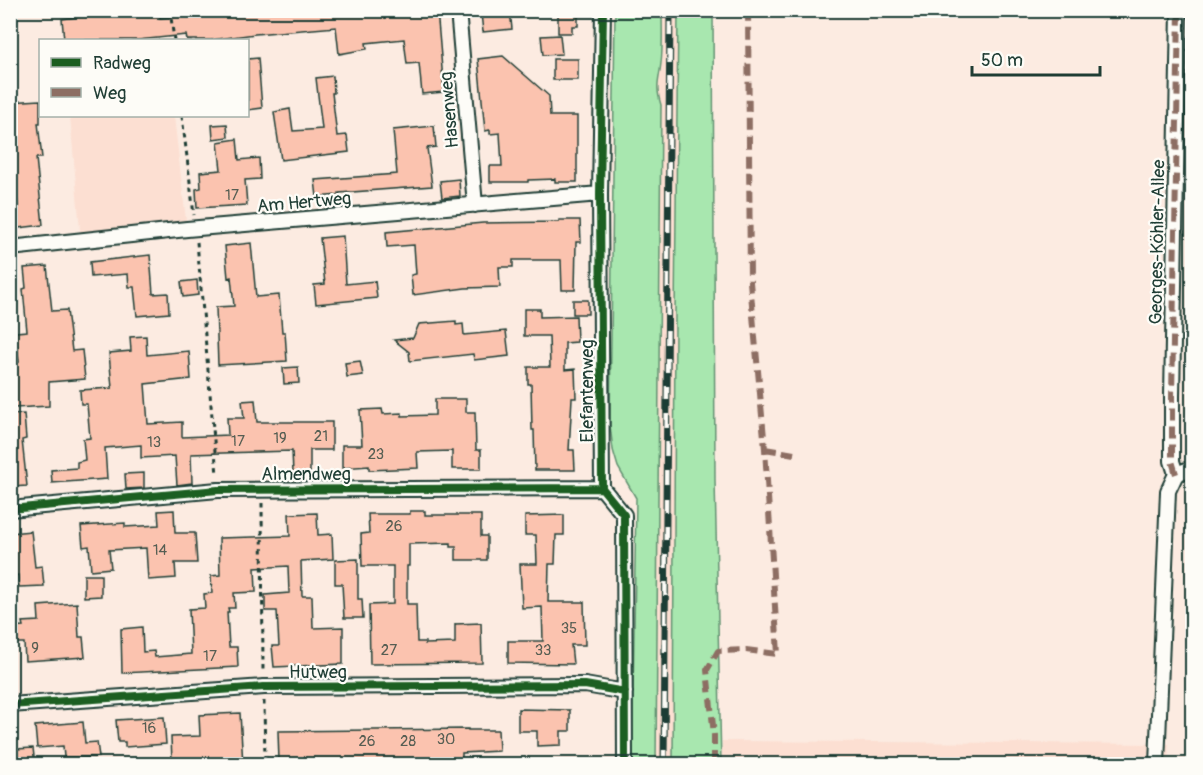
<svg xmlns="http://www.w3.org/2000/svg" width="1203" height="775" font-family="Pangolin,sans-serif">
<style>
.built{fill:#fcdfd2}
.green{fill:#a8e7af;stroke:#649272;stroke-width:1.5}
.building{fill:#fbc3af;stroke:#1f3d34;stroke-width:1.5}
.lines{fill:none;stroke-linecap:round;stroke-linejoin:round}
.street-casing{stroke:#1f3d34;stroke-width:18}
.path{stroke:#1f3d34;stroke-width:3;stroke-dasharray:4.5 4.5;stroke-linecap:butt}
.street{stroke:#fdfcf7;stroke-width:14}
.rail-casing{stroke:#1f3d34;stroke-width:7}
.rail{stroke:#fdfcf7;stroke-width:4.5;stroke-dasharray:14;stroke-linecap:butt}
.quiet{stroke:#8d6e63;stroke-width:6;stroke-dasharray:12 6;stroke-linecap:butt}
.cycleway-casing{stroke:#fdfcf7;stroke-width:11}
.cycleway{stroke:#1b5e20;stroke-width:8}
.labels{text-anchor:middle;stroke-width:4.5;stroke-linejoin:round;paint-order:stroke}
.number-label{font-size:15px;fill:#565e53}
.street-label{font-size:18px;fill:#1f3d34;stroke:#fdfcf7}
</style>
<rect width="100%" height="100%" fill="#fcebe1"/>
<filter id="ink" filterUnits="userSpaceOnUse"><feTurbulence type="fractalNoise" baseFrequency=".0167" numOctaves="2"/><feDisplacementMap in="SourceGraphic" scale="12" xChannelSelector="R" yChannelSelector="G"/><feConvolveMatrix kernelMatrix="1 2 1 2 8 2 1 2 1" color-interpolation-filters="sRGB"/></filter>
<g filter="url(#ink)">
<!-- built -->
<path class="built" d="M678 10 675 316 673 764H656L661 105 657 92V79L661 64 662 11Z
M70 116H174L187 229 81 241Z
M722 741 1169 744 1168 764H721Z"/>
<!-- green -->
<path class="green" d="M615 11H662C662 28 663 46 661 63 659 82 655 85 661 105L656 764H632L636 498 618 467 613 450 610 425Z
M678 11H713L715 480 721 764H673L675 316Z"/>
<!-- building -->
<path class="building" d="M127 10H160V18L215 13V10H437L444 92 422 94 419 63 407 64 404 39 366 43 367 49 339 54 336 27 255 34 211 40H187L186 35 138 40H64L62 19Z
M495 10H510L512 29 483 32 481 13Z
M558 10H578V26H572V33H558Z
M560 35 562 54 543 55 541 36Z
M503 56 549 96 550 116H577V182H555V179L528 180V182H490V166H502L500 133 490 134V130L485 131 478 59Z
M258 58 262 108 248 110V59Z
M553 59H578V80H553Z
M333 76 334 93H332L337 136 347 135 349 152 281 160 274 112 290 109 293 131 322 129 316 78Z
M40 100V123H38L42 158H36L43 225 10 229V208L18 207 14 161H10V102Z
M227 124 228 137 213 139 212 125Z
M434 126 436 147 427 148 432 186 339 193V195L317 197 315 180 397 174 393 130Z
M237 139 239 160 259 158 260 179 245 180 247 205 197 208 196 189 201 188 200 172 221 170 218 142Z
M459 179 460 196 442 198 440 181Z
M559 220H580L581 242H576L575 290H562L561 260H513V267H499L500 287 465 288 413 295 411 275 416 274 414 245 387 247 386 232 483 223 559 222Z
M343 236 346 284 375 281 377 298 316 304 314 285 325 284 320 238Z
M251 243 256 297 279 295 282 332H285L287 361 218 365 216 307 234 306 231 277 228 278 225 246Z
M150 255 153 294 168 293 169 313 137 316 134 287H129L128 274 91 277 90 262Z
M47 266 52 311 67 310 72 351 82 350 85 379 49 382V406L14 408 11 363 19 362 16 332 27 331 23 289 26 288 24 268Z
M197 280 198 295 183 297 181 282Z
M573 300H588V314H573Z
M524 309H540V317L576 316 577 342 565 343V370L575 369 576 398H572L569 450H574L575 470H535L534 430H532L531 384H528V367H550L549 336H524Z
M456 321V325L463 324 464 335 506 331 509 356 474 360 473 354 410 361 409 352 394 340 413 338 419 324Z
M146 336 147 355 189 351 191 379 145 384 148 424 182 422V437L228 435 227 418H244L242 401 255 400 257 422H332V450H310V473H293L292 451 191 454 192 483 177 485 175 456 141 458V445L105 448 107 479 52 483 51 470 77 468V462L85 460 83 439 90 438 87 404H81L80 390 112 388 109 353 131 351 130 337Z
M360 361 363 375 347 377 345 363Z
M298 367 299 383 284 384 283 368Z
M435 399H466V412H475L476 450H481V469H452V451L417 452 418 468 369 470V466L342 468V445H362L360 410 382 409 383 414 402 413V416L435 415Z
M24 414 26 439 22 440 27 486 10 487V415Z
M144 473V488L126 489 125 474Z
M174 510 175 533H195L197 563H175L176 578 148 580 146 548 109 550 111 568 91 570 89 546 83 547 81 526 125 523V527L159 525 158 511Z
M410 511H425V515H481V536H487V560H456V547H451V543L409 544V566H407V604H416L417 642H425V644L455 643V624L481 623 482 663 370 664 369 605 393 604V566H362L361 534 369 533 368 514H410Z
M317 513 318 535 332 534 333 559 301 561 302 596H312L313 628 343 627V664L274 667 272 646H279L277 611H265V595L289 593 288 566 255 568 256 592 234 593 235 608H228L229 612H227L229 647H237L238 667 122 673 121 629 142 627 143 652 154 651 155 657 191 654 189 609 205 608 204 594 212 593 211 576 220 575 219 538 290 536 289 514Z
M564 515V535H556L555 564H549L548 602H584L585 645H571L573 664 508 663V641H543L542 607 522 608 520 564H537L536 535H525V516Z
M31 531 35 567 42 566 44 586 19 587 18 575 10 576V533Z
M358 559V599H362L363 618H344L342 584H335V560Z
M84 575H101V596L84 597Z
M77 603 79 637H83L85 657 25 661 24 643H10V627L23 626 22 622 39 621 38 606Z
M518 709 570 710V731H561V745L537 746V731H518Z
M240 713 243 765H209L205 759 172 761 171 737 200 736 199 715Z
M164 717 166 744 125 747V742H118L116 720Z
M83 722 85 743 97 742 99 757H64L63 746 37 748 35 726Z
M468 729V730H498L499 751 462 753V765H417V763L379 764H359V762L294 765V760L279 761 278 731Z
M33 748 35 765H17L16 749Z"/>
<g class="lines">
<!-- street casing -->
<g class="street-casing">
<path id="street" d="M458 10 475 205
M603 10 600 194 602 488 624 515 625 764
M10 248 187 229 600 194
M1176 474 1172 461V396L1179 10
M10 509 218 490 602 488
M10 705 264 687 585 685 625 692
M1157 764 1168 491 1176 474 1192 468"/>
</g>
<!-- path -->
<path class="path" d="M170 10 174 40
M182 116 194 215
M197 242 217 475
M262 503 263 674
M264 701 265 764"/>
<!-- street -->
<use href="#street" class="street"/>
<!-- rail casing -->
<g class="rail-casing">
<path id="rail" d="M664 764 670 10"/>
</g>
<!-- rail -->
<use href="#rail" class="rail"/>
<!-- quiet -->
<path class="quiet" d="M765 449 794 454
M1176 474 1172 461V396L1179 10
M714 764V735L707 670 718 651 746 650 778 654 765 449 750 282 748 10"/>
<!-- cycleway casing -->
<g class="cycleway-casing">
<path id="cycleway" d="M603 10 600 194 602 488 624 515 625 764
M10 509 218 490 602 488
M10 705 264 687 585 685 625 692"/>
</g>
<!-- cycleway -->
<use href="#cycleway" class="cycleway"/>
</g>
</g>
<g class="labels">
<!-- number labels -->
<g class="number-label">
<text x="232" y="200">17</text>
<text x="321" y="441">21</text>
<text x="280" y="443">19</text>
<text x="238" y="446">17</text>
<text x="154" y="447">13</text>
<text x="376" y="459">23</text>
<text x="394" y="531">26</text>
<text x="160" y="555">14</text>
<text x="569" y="633">35</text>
<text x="35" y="653">9</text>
<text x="389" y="655">27</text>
<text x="543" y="655">33</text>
<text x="210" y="661">17</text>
<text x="149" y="733">16</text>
<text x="446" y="744">30</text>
<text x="367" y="746">26</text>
<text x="408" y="746">28</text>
</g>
<!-- street labels -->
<g class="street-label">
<text transform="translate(449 110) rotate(-95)" y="6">Hasenweg</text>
<text transform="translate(304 202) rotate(-5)" y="6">Am Hertweg</text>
<text transform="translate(1157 242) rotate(-89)" y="6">Georges-Köhler-Allee</text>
<text transform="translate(587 391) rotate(-90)" y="6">Elefantenweg</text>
<text x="306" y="480">Almendweg</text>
<text x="318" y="678">Hutweg</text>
</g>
</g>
<!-- margin -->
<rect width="1203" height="775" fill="none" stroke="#fdfcf7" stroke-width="36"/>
<rect x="18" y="18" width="1167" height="739" fill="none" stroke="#1f3d34" stroke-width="2" filter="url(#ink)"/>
<!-- legend -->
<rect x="39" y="39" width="210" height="78" fill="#fdfcf7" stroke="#a4b0a9" stroke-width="1.5"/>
<rect x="51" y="58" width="30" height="9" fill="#1b5e20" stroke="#a4b0a9" stroke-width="1.5"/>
<text x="93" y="69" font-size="18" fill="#1f3d34">Radweg</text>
<rect x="51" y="88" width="30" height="9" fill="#8d6e63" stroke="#a4b0a9" stroke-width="1.5"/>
<text x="93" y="99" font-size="18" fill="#1f3d34">Weg</text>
<!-- scale -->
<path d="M972 66v9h128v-9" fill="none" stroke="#1f3d34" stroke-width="3"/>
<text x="981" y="66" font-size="18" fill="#1f3d34" stroke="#fdfcf7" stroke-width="4.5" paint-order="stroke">50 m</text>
</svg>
